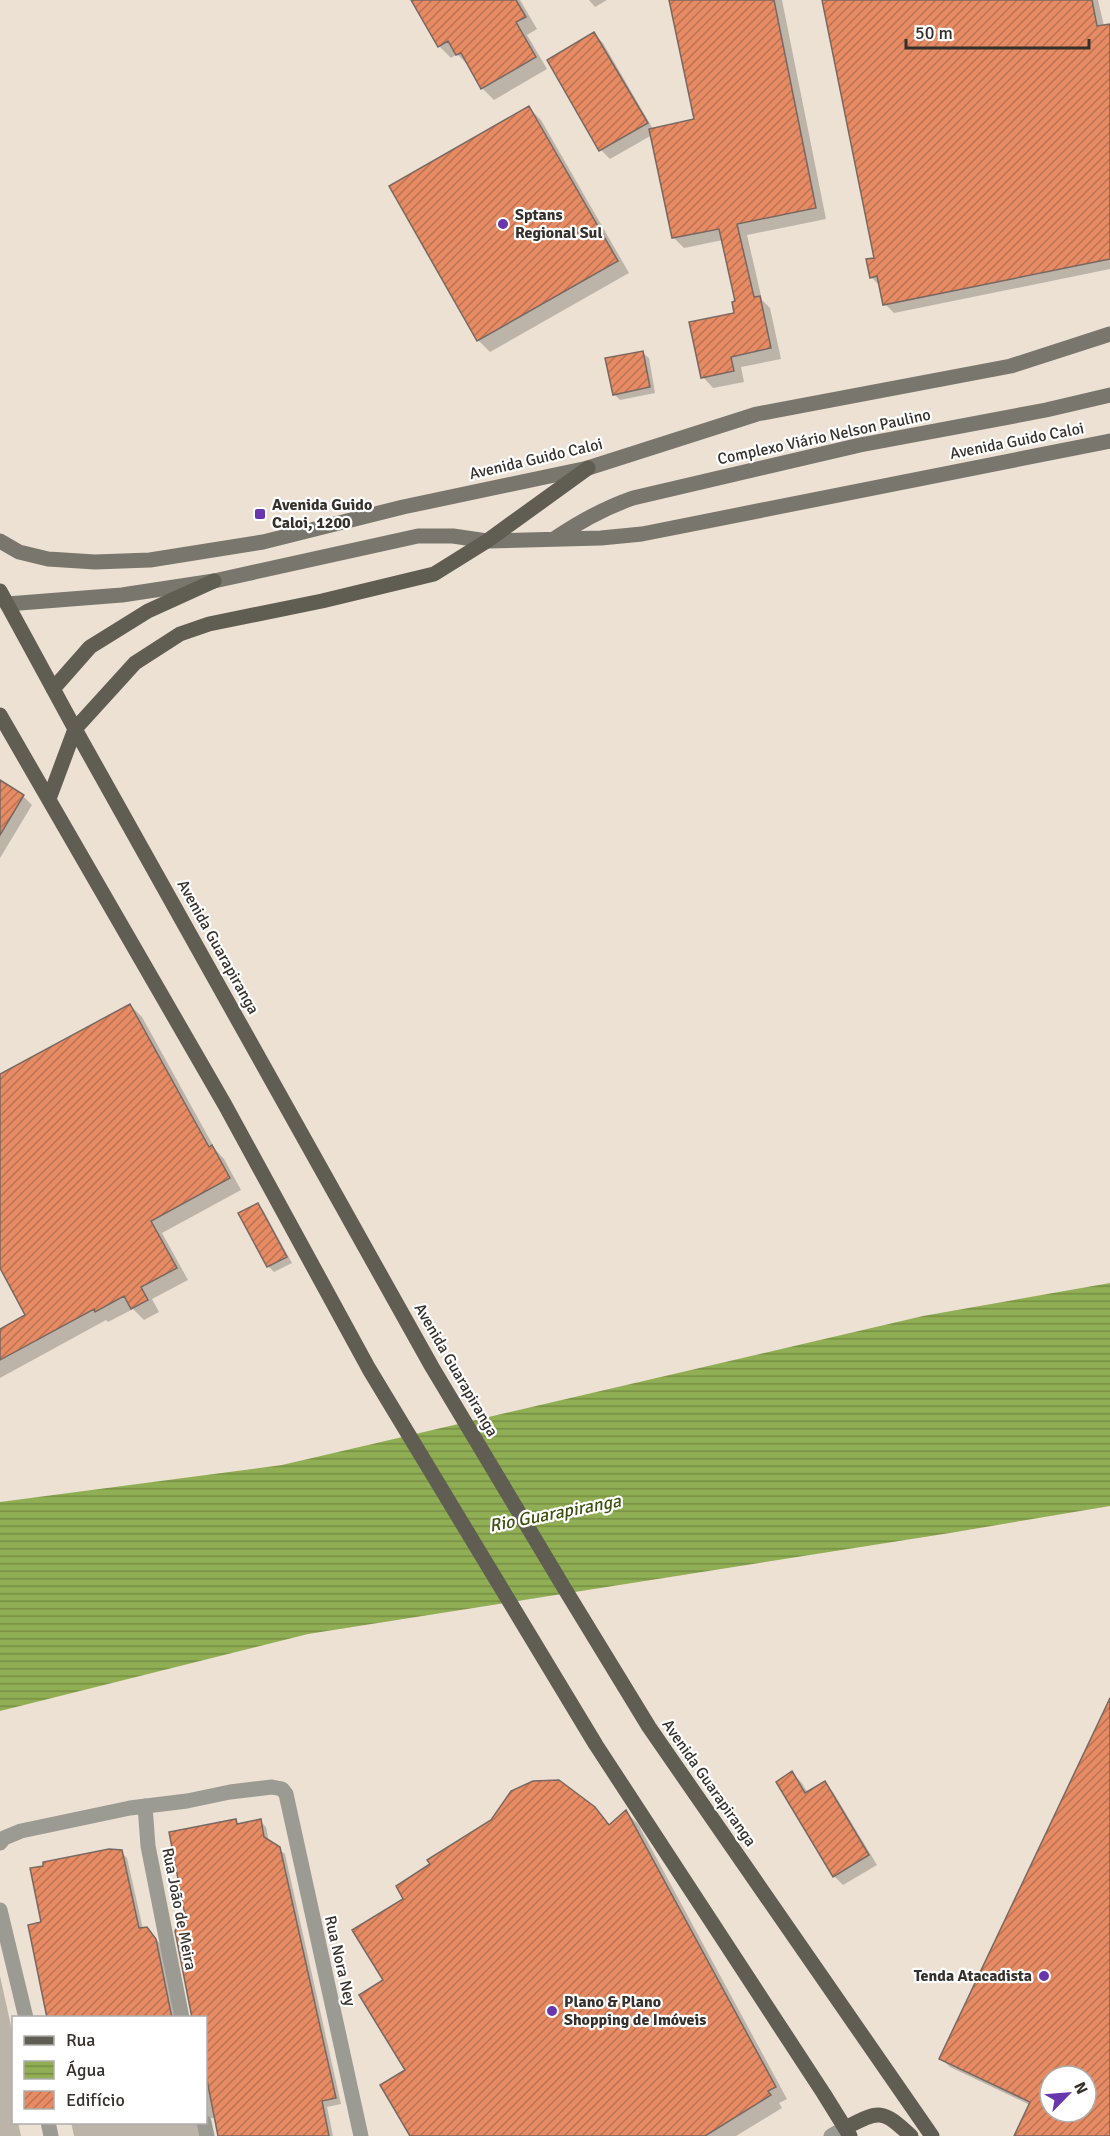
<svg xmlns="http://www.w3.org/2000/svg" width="1110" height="2136" font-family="Signika,sans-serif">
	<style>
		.water { fill: url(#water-rules) }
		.shadow { fill: #0003; fill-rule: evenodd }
		.building { fill: url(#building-hatch); stroke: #786862; stroke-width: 1.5; fill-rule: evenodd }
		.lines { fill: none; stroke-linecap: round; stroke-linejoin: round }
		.street { stroke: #9b9a93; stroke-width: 15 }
		.secondary { stroke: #79776d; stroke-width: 15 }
		.primary { stroke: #605e52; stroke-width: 15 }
		.poi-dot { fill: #6837ae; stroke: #fff; stroke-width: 2 }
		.labels { text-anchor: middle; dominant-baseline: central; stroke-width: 4.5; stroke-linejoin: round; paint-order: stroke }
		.poi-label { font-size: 16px; font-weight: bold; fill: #35302b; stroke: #fff; text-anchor: start }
		.street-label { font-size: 16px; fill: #35302b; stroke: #fff }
		.water-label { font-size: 18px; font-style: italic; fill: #3e510e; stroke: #fff }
	</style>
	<defs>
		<pattern id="water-rules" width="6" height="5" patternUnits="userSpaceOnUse" patternTransform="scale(1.5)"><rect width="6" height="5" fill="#90ae53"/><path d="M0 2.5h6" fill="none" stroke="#768e45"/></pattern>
		<pattern id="building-hatch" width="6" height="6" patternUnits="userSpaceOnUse" patternTransform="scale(1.5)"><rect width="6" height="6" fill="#e68b63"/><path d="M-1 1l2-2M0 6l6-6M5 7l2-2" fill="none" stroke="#bb7252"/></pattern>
	</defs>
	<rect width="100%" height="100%" fill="#ede1d4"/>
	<path class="water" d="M1110 1283V1506L950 1533 308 1634 0 1711V1502L282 1465 923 1316Z"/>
	<path class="shadow" d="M413 0H520L537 29 527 35 547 69 494 100 482 88 470 67 457 54 451 58 439 46Z
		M589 0H607L595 7Z
		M671 0H782L826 219 747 235 762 300 770 308 781 359 741 367 744 382 713 388 703 377 736 314 737 302 723 240 684 248 673 237 652 135 610 159 601 150 549 61 594 34 603 43 653 129 695 121Z
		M823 0H1098L1104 26 1110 27V269L894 313 885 304 881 287 871 277 876 259Z
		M529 108 541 120 629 273 490 352 478 340 391 187Z
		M643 353 649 358 655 393 620 400 614 394Z
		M0 782 23 796 32 805 0 858Z
		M130 1005 142 1017 215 1149 224 1159 241 1190 162 1233 188 1280 152 1299 159 1312 144 1320 133 1309 108 1322 106 1320 0 1378V1330L27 1315 0 1265V1076Z
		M258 1205 263 1210 292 1263 274 1272 268 1266 240 1214Z
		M1110 1702V2136H1015L1030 2105 950 2067 941 2058ZM1050 2076H1086V2112H1050Z
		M792 1773 801 1782 808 1793 824 1783 833 1792 877 1865 843 1885 834 1876 778 1782Z
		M594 1808 611 1826 626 1812 638 1824 787 2099 779 2103 782 2108 736 2136H412L407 2070 385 1980Z
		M236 1821 240 1825 260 1821 266 1827 269 1842 285 1854 341 2104 327 2107 333 2136H218L214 2118 206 2119V2018Z
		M121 1852 127 1858 143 1929 152 1934 162 1946 176 2018H49L42 1923Z
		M0 1976 14 2039V2122H18L21 2136H0Z
		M71 2122H202L201 2136H74Z"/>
	<path class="building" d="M411 0H516L526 17 516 22 536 57 481 89 461 53 456 55 448 41 438 47Z
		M669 0H774L816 208 737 224 754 297 760 296 771 348 731 357 734 371 701 378 689 322 734 313 732 302 735 301 719 229 672 238 649 129 694 119Z
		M822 0H1092L1097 26 1110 24V259L883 305 877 276 870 278 866 259 874 258Z
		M594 32 648 123 599 151 547 60Z
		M529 106 618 261 477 341 389 186Z
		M643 351 650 387 613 395 605 358Z
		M0 780 24 795 0 835Z
		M130 1004 209 1147 212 1145 230 1178 151 1221 177 1268 141 1287 148 1300 131 1309 124 1296 95 1312 94 1309 0 1360V1329L25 1315 0 1268V1074Z
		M258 1203 287 1257 267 1267 238 1213Z
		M1110 1698V2136H1014L1030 2102 939 2059ZM1050 2076H1086V2112H1050Z
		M792 1771 805 1793 825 1781 869 1855 833 1877 776 1782Z
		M559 1780 595 1807 609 1825 626 1810 776 2087 768 2091 771 2095 705 2136H410L380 2085 405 2070 359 1995 383 1980 352 1930 403 1899 396 1886 430 1864 427 1860 491 1820 511 1791 533 1781Z
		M236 1819 237 1824 261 1819 264 1837 280 1847 336 2098 322 2101 329 2136H218L206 2075V2018H192L175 1931 185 1915 169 1832Z
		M109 1849 122 1850 139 1928 147 1927 156 1939 172 2018H47L28 1925 41 1922 30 1868 43 1866V1862Z"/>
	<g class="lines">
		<path class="street" d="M145 1806 148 1846 182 2018
			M0 1843 4 1838 21 1831 130 1808 187 1801 230 1792 272 1787 282 1789 286 1794 361 2136
			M0 1910 26 2018
			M48 2122 51 2136
			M204 2122 207 2136
			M831 2136 845 2128"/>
		<path class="secondary" d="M554 539C579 522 604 508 633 498L860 445 1046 410 1110 395
			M0 541 19 552 48 559 95 562 150 560 263 542 403 507 588 468 757 414 1011 366 1110 334
			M7 604 122 595 214 581 418 536H453L487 541 601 538 642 534 1110 441"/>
		<path class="primary" d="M0 591 75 729 432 1367 566 1591 649 1727 932 2136
			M53 689 90 647 148 611 214 581
			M0 715 225 1105 369 1369 596 1745 824 2094 850 2136
			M49 799 75 729 135 663 180 634 209 624 322 601 434 574 487 541 588 468
			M845 2128C880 2110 882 2109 911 2136"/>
	</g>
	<g class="poi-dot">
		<circle cx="503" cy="224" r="6"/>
		<rect x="254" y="508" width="12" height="12" rx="3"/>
		<circle cx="1044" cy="1976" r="6"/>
		<circle cx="552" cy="2011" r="6"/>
	</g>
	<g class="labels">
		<g class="poi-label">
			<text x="515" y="215">Sptans<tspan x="515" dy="18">Regional Sul</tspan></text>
			<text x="272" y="505">Avenida Guido<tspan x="272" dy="18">Caloi, 1200</tspan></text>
			<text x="1032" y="1976" text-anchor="end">Tenda Atacadista</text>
			<text x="564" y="2002">Plano &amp; Plano<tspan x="564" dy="18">Shopping de Imóveis</tspan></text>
		</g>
		<g class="street-label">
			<text transform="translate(824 437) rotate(-12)">Complexo Viário Nelson Paulino</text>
			<text transform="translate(1017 441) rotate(-11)">Avenida Guido Caloi</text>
			<text transform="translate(536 459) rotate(-13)">Avenida Guido Caloi</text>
			<text transform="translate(218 947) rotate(61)">Avenida Guarapiranga</text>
			<text transform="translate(456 1370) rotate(60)">Avenida Guarapiranga</text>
			<text transform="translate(709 1783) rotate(55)">Avenida Guarapiranga</text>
			<text transform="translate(179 1909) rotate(79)">Rua João de Meira</text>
			<text transform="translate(340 1961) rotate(77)">Rua Nora Ney</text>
		</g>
		<g class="water-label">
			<text transform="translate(555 1513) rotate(-11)">Rio Guarapiranga</text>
		</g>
	</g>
	<rect x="12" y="2016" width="195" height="108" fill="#ffffff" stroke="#aeacaa" stroke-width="1.5"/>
	<rect x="24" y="2036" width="30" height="9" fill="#605e52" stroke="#aeacaa" stroke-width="1.5"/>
	<text x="66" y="2046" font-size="18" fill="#35302b">Rua</text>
	<rect x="24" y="2061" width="30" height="18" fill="url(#water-rules)" stroke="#aeacaa" stroke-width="1.5"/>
	<text x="66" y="2076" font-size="18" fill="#35302b">Água</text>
	<rect x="24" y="2091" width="30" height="18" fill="url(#building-hatch)" stroke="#aeacaa" stroke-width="1.5"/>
	<text x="66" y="2106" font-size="18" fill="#35302b">Edifício</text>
	<g transform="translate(1068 2094) rotate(65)"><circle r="28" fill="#ffffff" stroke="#aeacaa" stroke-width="1.5"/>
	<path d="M0-4.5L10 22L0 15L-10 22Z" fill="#6837ae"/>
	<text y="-9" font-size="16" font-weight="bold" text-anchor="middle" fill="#35302b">N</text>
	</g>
	<path d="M906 39v9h183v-9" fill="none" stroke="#35302b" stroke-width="3"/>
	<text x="915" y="39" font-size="18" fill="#35302b" stroke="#ffffff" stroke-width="4.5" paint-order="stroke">50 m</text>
</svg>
